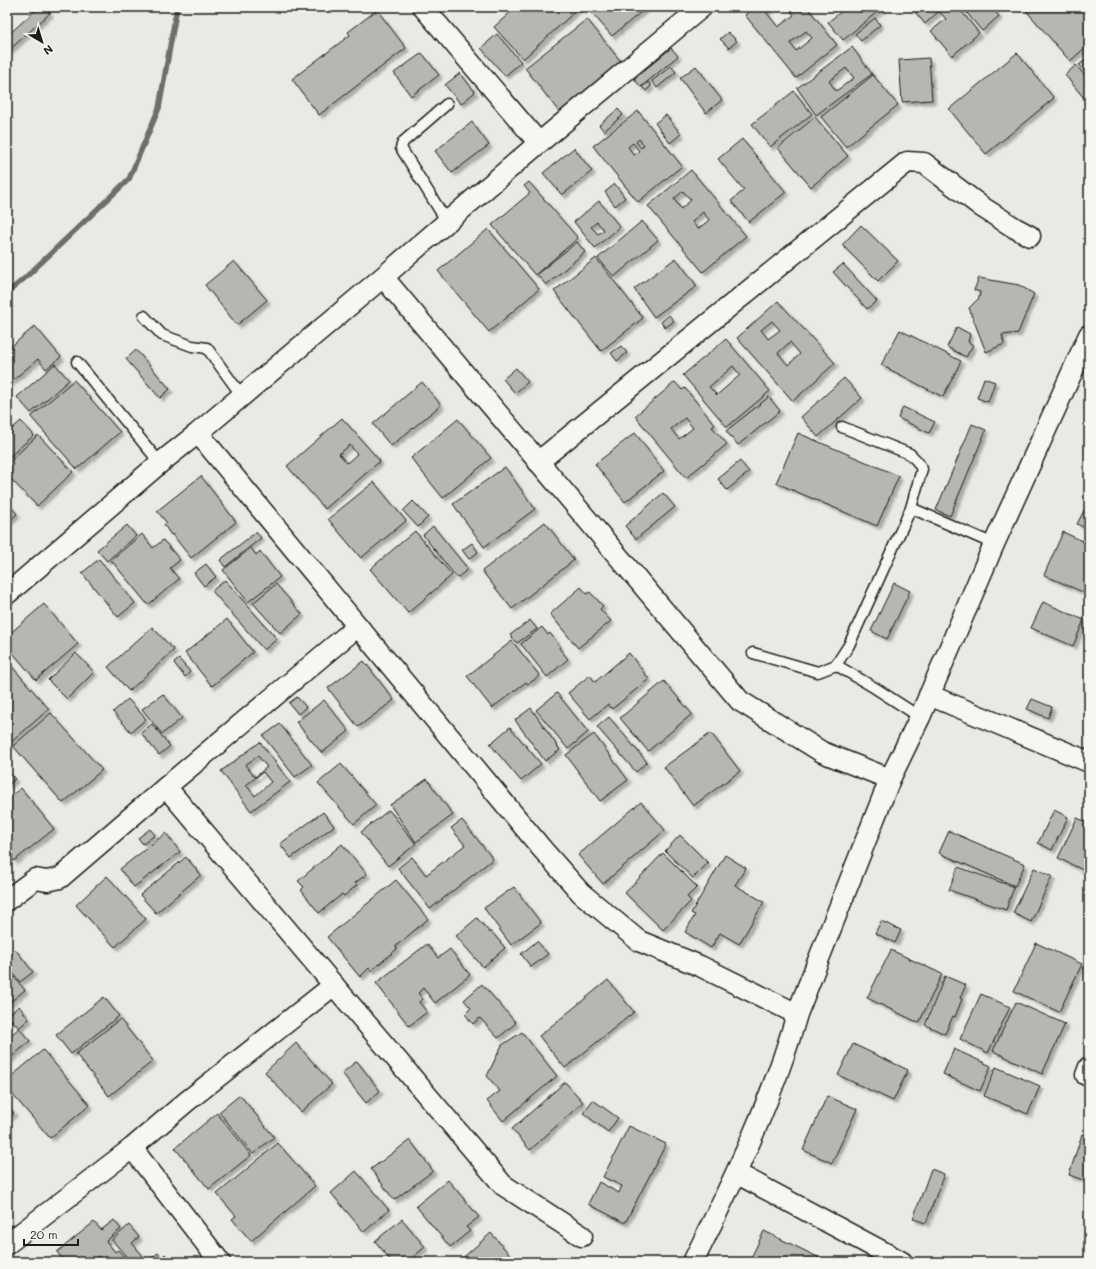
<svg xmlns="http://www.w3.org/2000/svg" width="1096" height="1269" font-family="Mali,sans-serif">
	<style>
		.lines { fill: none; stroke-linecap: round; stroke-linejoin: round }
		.stream { stroke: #6d6d6c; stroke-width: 5.5 }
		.building { fill: #b6b6b3; stroke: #1c1c1c; fill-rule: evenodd; filter: url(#shadow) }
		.lane-casing { stroke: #1c1c1c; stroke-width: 13 }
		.street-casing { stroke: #1c1c1c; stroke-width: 23 }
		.lane { stroke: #f6f6f2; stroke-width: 10 }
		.street { stroke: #f6f6f2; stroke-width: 20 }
	</style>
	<defs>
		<filter id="shadow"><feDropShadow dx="3.5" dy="3.5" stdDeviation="1" flood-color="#0004"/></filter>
	</defs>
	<rect width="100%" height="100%" fill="#e9e9e5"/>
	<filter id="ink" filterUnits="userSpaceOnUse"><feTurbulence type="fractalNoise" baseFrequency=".025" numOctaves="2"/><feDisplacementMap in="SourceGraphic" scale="8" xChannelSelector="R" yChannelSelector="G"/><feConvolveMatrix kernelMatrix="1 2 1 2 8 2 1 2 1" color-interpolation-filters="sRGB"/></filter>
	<g filter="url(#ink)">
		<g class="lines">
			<path class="stream" d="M7 293 26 277 129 179 159 108 177 7"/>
		</g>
		<path class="building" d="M39 7H44L50 13 7 52V36Z
			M516 7H580L523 59 494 27Z
			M587 7H647L612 36Z
			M754 7H772L766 12 778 27 794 15 788 7H807L837 45 796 78 745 15ZM806 31 812 38 796 51 790 43Z
			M847 7H883L843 40 828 22Z
			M911 7H958L979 33 952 56 931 31 946 19 939 11 925 24Z
			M962 7H991L999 16 982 31Z
			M1023 7H1087L1089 9V44L1070 61Z
			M377 10 406 48 319 115 292 79 350 35 348 32Z
			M875 18 880 25 861 41 855 34Z
			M587 19 622 63 560 113 525 68Z
			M728 32 737 41 729 48 720 39Z
			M497 34 521 62 505 76 481 48Z
			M852 47 872 74 816 115 797 88ZM846 68 854 78 836 91 829 81Z
			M671 48 678 56 641 87 634 79Z
			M422 53 439 75 411 96 394 73Z
			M1017 53 1054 98 986 154 949 109Z
			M1089 57V76L1079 65Z
			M929 58 932 100 902 102 899 60Z
			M1076 65 1089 81V104L1065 75Z
			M671 66 676 72 657 88 652 81Z
			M696 66 722 100 706 113 680 78Z
			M460 73 475 92 461 104 445 85Z
			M873 75 898 105 846 147 821 117Z
			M648 82 651 86 646 91 642 87Z
			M794 91 812 114 770 147 752 124Z
			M618 109 623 115 604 131 599 125Z
			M638 111 682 166 638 202 593 146ZM639 139 644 145 641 148 636 142ZM633 143 639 151 634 155 628 147Z
			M666 115 681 134 670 143 655 123Z
			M815 117 848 156 811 187 778 148Z
			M472 122 489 145 452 173 435 151Z
			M742 139 786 192 749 222 731 201 744 190 718 159Z
			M574 148 592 171 562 195 543 173Z
			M691 170 746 236 703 272 648 206ZM683 191 691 200 681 209 674 199ZM703 212 709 220 698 229 692 222Z
			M529 182 578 238 535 275 492 225 530 193 524 186Z
			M615 184 625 198 615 206 605 192Z
			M599 201 620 227 595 248 574 222ZM597 222 604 230 598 234 591 227Z
			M642 221 658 240 614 277 598 258Z
			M861 225 898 261 878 281 842 245Z
			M488 229 539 289 489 332 438 271Z
			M577 242 585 252 546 285 537 274Z
			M596 258 643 318 601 351 554 291Z
			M676 258 697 286 654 317 634 289Z
			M234 261 267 300 237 325 205 285Z
			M843 264 877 301 867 309 833 272Z
			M979 278 1019 285 1034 294 1018 333 1002 335 1004 344 986 352 969 308 979 298 980 292 974 290Z
			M778 301 835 363 793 401 737 338ZM772 321 780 330 768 339 761 330ZM790 342 800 354 788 365 778 353Z
			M669 315 674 321 665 328 661 322Z
			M35 326 61 357 46 369 38 359 7 385V350Z
			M957 327 970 334 968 342 973 345 966 357 947 347Z
			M900 330 961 361 943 397 881 365Z
			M726 339 770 391 727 427 683 375ZM733 366 740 375 717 395 709 387Z
			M621 346 627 353 617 361 611 353Z
			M136 350 170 389 160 398 126 359Z
			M55 364 69 380 31 413 17 397Z
			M516 368 528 382 515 393 503 379Z
			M844 378 862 398 818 437 801 417Z
			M984 378 995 382 988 402 977 398Z
			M74 380 120 432 77 469 31 417Z
			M422 382 441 405 391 446 373 424Z
			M675 382 682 390 685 388 715 425 712 427 727 444 686 478 635 416ZM685 418 693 428 679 439 671 429Z
			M769 397 780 411 738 445 726 431Z
			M903 407 935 422 929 433 898 418Z
			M342 418 380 461 325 509 287 466ZM350 445 357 454 347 463 339 454Z
			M458 419 491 458 443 498 411 458Z
			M21 421 34 435 7 459V433Z
			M972 424 986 430 950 516 936 510Z
			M635 433 664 471 625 502 595 464Z
			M798 433 899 476 877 526 776 483Z
			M38 435 73 472 37 506 7 475V464Z
			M740 461 749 472 727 490 718 479Z
			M505 467 535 509 484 547 453 504Z
			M201 476 236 522 191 558 172 534 171 535 164 525 167 523 157 511Z
			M374 482 406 521 361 558 328 519Z
			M663 493 675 507 636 539 625 526Z
			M413 501 428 517 418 527 403 511Z
			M1089 501V530L1077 524Z
			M7 502 17 514 7 523Z
			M545 522 574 560 512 609 482 571Z
			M127 525 136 536 107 561 97 550Z
			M433 526 468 569 457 578 423 535Z
			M415 531 452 575 408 613 370 569Z
			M256 532 261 538 225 567 220 560Z
			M1063 532 1089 544V590L1087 594 1044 575Z
			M142 534 153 548 163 540 180 560 170 568 179 579 148 605 111 560Z
			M472 543 478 552 469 559 462 550Z
			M251 548 256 555 260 551 280 577 248 602 223 570Z
			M99 559 135 603 118 617 82 573Z
			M206 564 216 577 204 586 194 573Z
			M225 580 277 639 264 650 212 591Z
			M894 583 910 591 887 639 871 631Z
			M276 584 302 614 280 633 253 603Z
			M581 587 587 594 590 592 603 606 600 609 611 621 578 648 550 614Z
			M1043 602 1084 620 1073 646 1031 628Z
			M44 604 78 644 36 680 7 646V636Z
			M227 619 253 652 212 686 185 653Z
			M530 620 537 629 517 643 510 635Z
			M152 627 174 650 129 691 108 667Z
			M542 627 548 635 550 633 560 646 559 648 568 659 547 677 521 644Z
			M512 641 540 676 528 684 526 682 492 708 467 676Z
			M76 653 94 672 67 699 48 680Z
			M629 653 649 679 612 709 608 704 590 719 568 693 590 675 595 682Z
			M179 659 190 672 185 677 174 663Z
			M7 661 49 709 8 745 7 744Z
			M364 661 394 700 358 727 328 688Z
			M664 681 692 714 648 751 620 718Z
			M557 693 588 732 568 749 536 710Z
			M163 694 182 718 162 734 142 709Z
			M297 697 306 707 298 714 289 703Z
			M128 699 146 719 131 732 113 712Z
			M1032 699 1052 707 1048 718 1027 709Z
			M324 700 349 731 322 753 296 722Z
			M531 708 560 750 545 761 515 720Z
			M51 713 102 770 63 803 13 746Z
			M609 717 647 762 636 772 597 727Z
			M152 724 170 746 159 755 141 733Z
			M280 724 312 765 295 777 263 736Z
			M510 727 541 764 521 781 490 744Z
			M711 733 740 771 693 806 664 767Z
			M594 734 628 780 600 801 566 755Z
			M260 742 290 782 251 811 221 771ZM258 756 267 767 255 777 245 765ZM263 772 271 782 255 796 246 785Z
			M341 764 376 805 354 824 318 783Z
			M7 771 15 779 7 786Z
			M427 779 453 815 416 842 390 805Z
			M21 788 54 829 14 861 7 852V799Z
			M641 802 665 830 603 884 578 855Z
			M389 810 416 844 388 866 361 832Z
			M1054 810 1068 817 1052 850 1038 843Z
			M323 812 334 826 291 858 280 844Z
			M1077 818 1089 823V873L1058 858Z
			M462 820 493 859 430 909 398 868 412 857 426 875 465 845 451 828Z
			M150 829 155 835 143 844 138 838Z
			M949 831 1025 864 1015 886 939 853Z
			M166 833 180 852 134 887 120 869Z
			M680 835 708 863 693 878 665 851Z
			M342 844 367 874 355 883 357 885 344 896 342 894 319 913 301 890 304 887 298 881Z
			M663 853 697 887 687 897 691 901 663 930 625 893Z
			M725 855 746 868 735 885 764 902 739 944 720 933 711 948 685 932 695 915 691 913Z
			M186 857 201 875 156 913 140 895Z
			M958 867 1014 887 1006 910 949 890Z
			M1034 868 1052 876 1031 922 1013 913Z
			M107 876 146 919 115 947 76 905Z
			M396 880 428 919 396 946 397 949 371 971 369 968 360 977 327 937Z
			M514 887 541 923 511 945 484 908Z
			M477 918 490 933 491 931 505 948 483 967 456 936Z
			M881 921 901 930 895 943 875 933Z
			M537 941 548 954 531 967 521 954Z
			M1036 943 1082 964 1059 1012 1014 991Z
			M427 944 438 958 450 949 470 975 435 1003 423 988 418 993 423 999 419 1002 427 1012 409 1026 376 983Z
			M16 950 33 972 20 982 7 965V957Z
			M891 950 942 974 919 1023 867 998Z
			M7 969 25 990 9 1003 7 1001Z
			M945 976 966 985 960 998 962 999 955 1017 953 1016 945 1034 925 1025Z
			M608 980 634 1012 565 1068 539 1036Z
			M482 984 516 1023 498 1038 480 1018 473 1024 465 1014 471 1008 464 1000Z
			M981 994 1010 1007 988 1053 960 1039Z
			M104 997 119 1016 71 1054 56 1035Z
			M1016 1002 1065 1024 1042 1074 993 1051Z
			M19 1006 29 1019 10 1036 7 1033V1016Z
			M120 1019 153 1061 109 1096 76 1054Z
			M12 1020 30 1041 7 1061V1025Z
			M522 1032 557 1076 503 1121 487 1101 500 1091 487 1076 502 1045Z
			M296 1043 332 1084 301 1112 265 1072Z
			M853 1044 908 1070 893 1101 838 1075Z
			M954 1049 991 1066 980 1091 943 1074Z
			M43 1050 90 1105 50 1138 7 1088V1080Z
			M357 1061 380 1091 366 1103 342 1073Z
			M996 1067 1040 1086 1028 1114 984 1096Z
			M565 1082 583 1102 530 1150 512 1129Z
			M240 1095 274 1137 253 1154 219 1112Z
			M827 1096 857 1109 832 1163 803 1150Z
			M593 1100 618 1118 608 1132 583 1113Z
			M7 1105 14 1113 7 1118Z
			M217 1113 251 1155 209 1189 175 1148Z
			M629 1126 666 1144 625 1223 588 1204 599 1182 619 1193 622 1186 603 1177Z
			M1082 1134 1089 1136V1182L1069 1175Z
			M410 1140 433 1171 394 1200 371 1169Z
			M278 1143 315 1186 251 1241 232 1219 236 1216 217 1194Z
			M931 1169 944 1174 926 1223 913 1219Z
			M356 1171 389 1210 364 1232 331 1193Z
			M448 1180 479 1217 466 1227 470 1231 450 1247 416 1206Z
			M402 1219 425 1247 407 1262H392L375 1241Z
			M114 1220 121 1229 106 1241 115 1252 118 1250 128 1262H103L98 1256 91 1261 92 1262H65L57 1252 94 1222 101 1230Z
			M129 1225 139 1237 132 1243 143 1256 136 1262H131L112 1240Z
			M764 1231 828 1262H749Z
			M491 1233 516 1262H458Z
			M158 1253 162 1257 165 1254 171 1262H146Z"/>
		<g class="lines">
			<defs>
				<path id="lane" d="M447 222 401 148 403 142 447 104
					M144 316 162 335 192 346 207 348 242 396
					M77 362 160 463
					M911 508 994 544
					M753 653 818 672 836 665 849 645 911 508 922 469 917 461 910 454 842 427
					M836 665 875 688 920 717"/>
				<path id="street" d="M423 7 539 143
					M383 277 740 701 822 752 890 779
					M198 433 543 850 581 893 639 941 700 966 797 1014
					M538 462 907 162 924 163 982 207 1015 228 1030 236
					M7 594 160 463 198 433 383 277 539 143 702 7
					M929 695 1089 762
					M166 787 503 1185 582 1236
					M7 900 35 879 47 881 60 878 166 787 358 626
					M1086 1075 1089 1067
					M132 1148 220 1262
					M736 1173 902 1262
					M7 1244 132 1148 186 1102 334 985
					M693 1262C732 1183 773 1099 797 1014L890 779 920 717 994 544 1089 335"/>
			</defs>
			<use href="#lane" class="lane-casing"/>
			<use href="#street" class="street-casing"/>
			<use href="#lane" class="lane"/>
			<use href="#street" class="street"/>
		</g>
	</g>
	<rect width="1096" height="1269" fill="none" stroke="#f6f6f2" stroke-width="24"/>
	<rect x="12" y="12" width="1072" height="1245" fill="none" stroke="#1c1c1c" stroke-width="1.5" filter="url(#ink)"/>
	<g transform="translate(42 42) rotate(142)" stroke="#f6f6f2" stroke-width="3" paint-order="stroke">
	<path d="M0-3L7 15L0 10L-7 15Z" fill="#1c1c1c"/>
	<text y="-6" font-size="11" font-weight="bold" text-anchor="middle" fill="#1c1c1c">N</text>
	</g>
	<path d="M24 1239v6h54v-6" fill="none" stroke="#1c1c1c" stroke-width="2"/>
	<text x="30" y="1239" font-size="12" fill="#1c1c1c" stroke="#f6f6f2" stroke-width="3" paint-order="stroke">20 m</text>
</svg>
